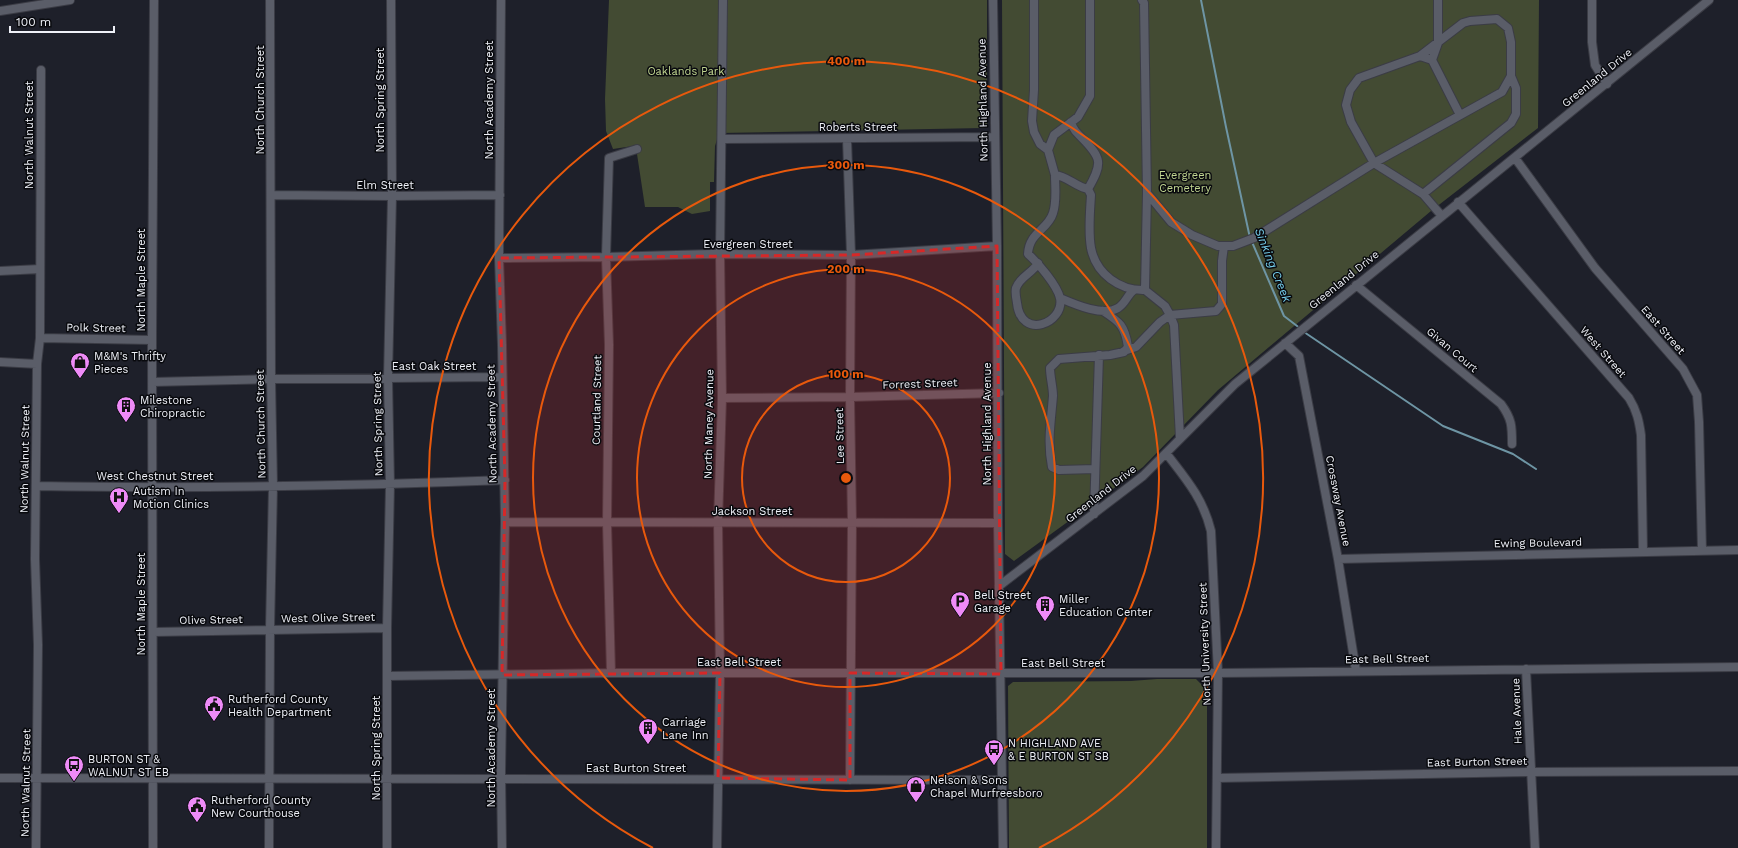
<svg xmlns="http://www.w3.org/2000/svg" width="1738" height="848" font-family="'Work Sans',sans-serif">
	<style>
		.green { fill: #434b33 }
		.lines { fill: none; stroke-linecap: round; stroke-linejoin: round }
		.stream { stroke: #6e95a4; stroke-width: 2 }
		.minor-casing { stroke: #3b3c45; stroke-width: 10 }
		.minor { stroke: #5a5d68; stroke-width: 8 }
		.marked { fill: #d62828; fill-opacity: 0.2; stroke: #d62828; stroke-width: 3; stroke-dasharray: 8 5; stroke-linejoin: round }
		.ring { fill: none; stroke: #e8590c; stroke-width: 2 }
		.labels { text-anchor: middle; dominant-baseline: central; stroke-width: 3; stroke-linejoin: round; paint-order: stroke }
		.park-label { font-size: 11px; fill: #c1d691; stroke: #090a0e }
		.street-label { font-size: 11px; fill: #eff1f8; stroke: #090a0e }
		.poi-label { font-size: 11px; fill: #eff1f8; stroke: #090a0e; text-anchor: start }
		.water-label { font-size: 12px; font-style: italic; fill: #75cdea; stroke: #090a0e }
		.centre { fill: #e8590c; stroke: #090a0e; stroke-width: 2 }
		.ring-label { font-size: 12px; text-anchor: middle; font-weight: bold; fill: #e8590c; stroke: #090a0e; stroke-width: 3; stroke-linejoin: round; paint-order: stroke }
	</style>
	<rect width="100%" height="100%" fill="#1e202a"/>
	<path class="green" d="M609 0H987V124L983 128 719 133 715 146 714 182H710V211L692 214 678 207H645L637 154 633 146 613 149 606 131 605 99Z
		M1002 0H1539L1538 128 1431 211 1218 390 1143 467 1014 561 1005 554Z
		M1157 679H1196L1207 690V848H1009L1008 686 1013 682 1131 681Z"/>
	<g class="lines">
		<path class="stream" d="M1201 0 1226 127 1250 238
			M1252 242 1284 316 1301 329
			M1304 332 1443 426 1513 454 1536 469"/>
		<defs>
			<path id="minor" d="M501 0 499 258 502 345 505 522 501 773 502 848
				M993 0 997 246 998 523 1003 848
				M1034 0V90L1032 121 1034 132 1040 144 1048 150
				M1142 0 1144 3 1147 193 1171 222 1192 235 1218 246H1233L1254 238 1374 163 1502 92 1511 76
				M1592 0V42L1595 65 1607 84
				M0 11 70 0
				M1420 56 1432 60 1460 115
				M1432 60 1438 43V0
				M1071 122C1073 129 1076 132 1081 137 1102 158 1103 163 1088 189 1076 187 1067 176 1055 175L1048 150 1054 135 1078 117 1090 96V0
				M722 139 994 137
				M847 139 851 255 850 397 852 523 850 780
				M1515 158 1595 268 1683 369 1697 395 1699 422 1702 551
				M1088 189 1091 195C1090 212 1088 232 1091 248 1096 274 1120 291 1145 290L1147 193
				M1423 194 1511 123 1516 114V88L1511 76V42L1508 28 1497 19 1470 21 1463 23 1420 56 1359 78 1350 90 1346 105 1351 122 1374 163 1423 194 1441 215
				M271 195 392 196 500 195
				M1458 202 1629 398C1637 411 1639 421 1641 435L1643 551
				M499 258 606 257 712 254 851 255 997 246
				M1038 263C1033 273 1020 276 1016 288 1015 292 1016 298 1017 303 1021 341 1065 323 1060 298 1057 285 1038 263 1028 254 1029 232 1048 230 1053 213 1057 201 1055 187 1055 175
				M0 271 40 269
				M1356 285 1501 404C1512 419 1512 426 1512 444
				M1145 290 1165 306 1170 315 1216 311 1222 304V261L1224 246
				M1060 298C1074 304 1103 317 1118 308 1126 303 1127 295 1134 290
				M40 338 152 340
				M1285 343 1299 356 1338 559 1356 671
				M1124 351 1136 347 1160 322 1170 315 1174 325 1180 438
				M0 362 37 364
				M152 382 271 379 502 377
				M722 398 850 397 999 393
				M1166 453C1186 479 1203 498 1211 531L1218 673 1216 848
				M1095 469 1059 470 1052 467C1047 442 1051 421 1053 396 1053 387 1050 377 1050 368L1059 359 1110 355 1124 352 1128 347C1125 326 1120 322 1103 311
				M36 486C192 489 349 486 505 480
				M1094 514 1099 355
				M505 522 998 523
				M1338 559 1738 550
				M999 586 1143 476 1235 384 1709 0
				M153 632 387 628
				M1526 669 1535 848
				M611 673 607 523 609 345 606 257 609 158 637 149
				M387 676 611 673H1218L1738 667
				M0 778 1002 780
				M1217 778 1530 772 1738 771
				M36 848 38 645 35 559 37 364 40 338 41 70
				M153 848 152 340 154 0
				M269 848 270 629 273 486 271 379 270 0
				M387 848V628L390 485 388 378 392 196 391 0
				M717 848 720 673 718 522 722 398 720 254 723 0"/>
		</defs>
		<use href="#minor" class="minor-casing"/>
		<use href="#minor" class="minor"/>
	</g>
	<path class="marked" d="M997 246 1001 674 850 673V780L718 778 720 673 502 675 505 480 499 258 851 255Z"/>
	<g class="ring">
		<circle cx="846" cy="478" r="104"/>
		<circle cx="846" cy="478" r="209"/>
		<circle cx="846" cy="478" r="313"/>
		<path d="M653 848A417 417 0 1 1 1039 848"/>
	</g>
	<defs>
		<symbol id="shop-pin" viewBox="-11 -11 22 30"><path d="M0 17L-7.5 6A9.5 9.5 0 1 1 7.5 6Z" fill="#ee8bf7" stroke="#090a0e"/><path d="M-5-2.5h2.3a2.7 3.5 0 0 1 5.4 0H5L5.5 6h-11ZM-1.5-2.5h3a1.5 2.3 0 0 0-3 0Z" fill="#111"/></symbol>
		<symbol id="building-pin" viewBox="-11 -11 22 30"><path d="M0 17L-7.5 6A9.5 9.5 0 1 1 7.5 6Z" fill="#ee8bf7" stroke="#090a0e"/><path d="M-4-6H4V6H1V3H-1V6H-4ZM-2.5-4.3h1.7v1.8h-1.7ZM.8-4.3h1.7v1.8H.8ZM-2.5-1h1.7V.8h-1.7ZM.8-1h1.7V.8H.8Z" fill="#111"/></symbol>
		<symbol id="hospital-pin" viewBox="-11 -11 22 30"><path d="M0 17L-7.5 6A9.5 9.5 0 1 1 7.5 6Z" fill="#ee8bf7" stroke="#090a0e"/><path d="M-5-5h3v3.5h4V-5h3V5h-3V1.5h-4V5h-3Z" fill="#111"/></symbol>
		<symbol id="parking-pin" viewBox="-11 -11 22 30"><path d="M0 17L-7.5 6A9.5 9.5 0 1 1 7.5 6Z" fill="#ee8bf7" stroke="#090a0e"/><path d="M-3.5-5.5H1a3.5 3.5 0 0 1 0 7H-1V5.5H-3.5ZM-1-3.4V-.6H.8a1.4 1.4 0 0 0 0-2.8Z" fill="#111"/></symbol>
		<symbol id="civic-pin" viewBox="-11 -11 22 30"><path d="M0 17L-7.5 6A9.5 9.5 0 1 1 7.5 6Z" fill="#ee8bf7" stroke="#090a0e"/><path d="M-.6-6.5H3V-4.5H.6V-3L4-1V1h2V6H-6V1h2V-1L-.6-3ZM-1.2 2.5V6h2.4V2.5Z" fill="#111"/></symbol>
		<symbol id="bus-pin" viewBox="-11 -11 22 30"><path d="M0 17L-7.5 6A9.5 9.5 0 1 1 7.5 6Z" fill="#ee8bf7" stroke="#090a0e"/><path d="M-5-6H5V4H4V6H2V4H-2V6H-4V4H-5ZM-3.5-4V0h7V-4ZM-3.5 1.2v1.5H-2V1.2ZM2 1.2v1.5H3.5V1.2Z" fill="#111"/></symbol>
	</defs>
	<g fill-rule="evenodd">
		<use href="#shop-pin" x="69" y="351" width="22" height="30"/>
		<use href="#building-pin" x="115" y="395" width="22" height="30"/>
		<use href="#hospital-pin" x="108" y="486" width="22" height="30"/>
		<use href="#parking-pin" x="949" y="590" width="22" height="30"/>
		<use href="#building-pin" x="1034" y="594" width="22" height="30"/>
		<use href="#civic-pin" x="203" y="694" width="22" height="30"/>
		<use href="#building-pin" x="637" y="717" width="22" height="30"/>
		<use href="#bus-pin" x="983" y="738" width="22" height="30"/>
		<use href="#bus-pin" x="63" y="754" width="22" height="30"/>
		<use href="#shop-pin" x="905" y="775" width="22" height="30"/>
		<use href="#civic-pin" x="186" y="795" width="22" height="30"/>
	</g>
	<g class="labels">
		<g class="park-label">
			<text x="686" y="71">Oaklands Park</text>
			<text x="1185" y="175">Evergreen<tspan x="1185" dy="13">Cemetery</tspan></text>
		</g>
		<g class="street-label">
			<text transform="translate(1597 78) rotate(-39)">Greenland Drive</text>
			<text transform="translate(260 100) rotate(-90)">North Church Street</text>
			<text transform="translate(380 100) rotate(-90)">North Spring Street</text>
			<text transform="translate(489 100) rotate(-90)">North Academy Street</text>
			<text transform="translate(983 100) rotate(-91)">North Highland Avenue</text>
			<text x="858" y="127">Roberts Street</text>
			<text transform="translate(29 135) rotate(-90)">North Walnut Street</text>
			<text x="385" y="185">Elm Street</text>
			<text x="748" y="244">Evergreen Street</text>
			<text transform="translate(141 280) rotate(-90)">North Maple Street</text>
			<text transform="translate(1344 280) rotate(-39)">Greenland Drive</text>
			<text transform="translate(96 328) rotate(1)">Polk Street</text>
			<text transform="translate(1663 330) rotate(49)">East Street</text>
			<text transform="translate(1452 350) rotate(40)">Givan Court</text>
			<text transform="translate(1603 352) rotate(49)">West Street</text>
			<text x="434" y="366">East Oak Street</text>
			<text transform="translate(920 384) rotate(-2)">Forrest Street</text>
			<text transform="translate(597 400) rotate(-89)">Courtland Street</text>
			<text transform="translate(261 424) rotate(-91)">North Church Street</text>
			<text transform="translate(378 424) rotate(-91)">North Spring Street</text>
			<text transform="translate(492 424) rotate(-91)">North Academy Street</text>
			<text transform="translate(709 424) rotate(-89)">North Maney Avenue</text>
			<text transform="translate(987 424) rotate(-90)">North Highland Avenue</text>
			<text transform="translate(840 436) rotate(-91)">Lee Street</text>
			<text transform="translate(25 459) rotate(-89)">North Walnut Street</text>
			<text x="155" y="476">West Chestnut Street</text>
			<text transform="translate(1101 494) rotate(-38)">Greenland Drive</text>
			<text transform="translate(1338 501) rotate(79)">Crossway Avenue</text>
			<text x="752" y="511">Jackson Street</text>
			<text transform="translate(1538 543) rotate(-1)">Ewing Boulevard</text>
			<text transform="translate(141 604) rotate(-90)">North Maple Street</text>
			<text transform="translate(328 618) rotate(-1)">West Olive Street</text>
			<text transform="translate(211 620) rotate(-1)">Olive Street</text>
			<text transform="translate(1205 644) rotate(-92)">North University Street</text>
			<text transform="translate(1387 659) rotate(-1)">East Bell Street</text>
			<text x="739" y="662">East Bell Street</text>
			<text x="1063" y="663">East Bell Street</text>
			<text transform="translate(1517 711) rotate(-92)">Hale Avenue</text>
			<text transform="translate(376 748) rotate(-90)">North Spring Street</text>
			<text transform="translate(491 748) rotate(-90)">North Academy Street</text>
			<text transform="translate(1477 762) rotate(-1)">East Burton Street</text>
			<text x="636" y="768">East Burton Street</text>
			<text transform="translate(26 783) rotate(-89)">North Walnut Street</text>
		</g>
		<g class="poi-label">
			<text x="94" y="356">M&amp;M's Thrifty<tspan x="94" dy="13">Pieces</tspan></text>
			<text x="140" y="400">Milestone<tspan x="140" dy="13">Chiropractic</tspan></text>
			<text x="133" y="491">Autism In<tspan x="133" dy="13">Motion Clinics</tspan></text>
			<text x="974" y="595">Bell Street<tspan x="974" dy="13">Garage</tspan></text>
			<text x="1059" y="599">Miller<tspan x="1059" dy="13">Education Center</tspan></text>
			<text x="228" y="699">Rutherford County<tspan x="228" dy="13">Health Department</tspan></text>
			<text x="662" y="722">Carriage<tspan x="662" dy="13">Lane Inn</tspan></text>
			<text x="1008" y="743">N HIGHLAND AVE<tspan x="1008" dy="13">&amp; E BURTON ST SB</tspan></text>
			<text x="88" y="759">BURTON ST &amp;<tspan x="88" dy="13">WALNUT ST EB</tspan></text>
			<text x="930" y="780">Nelson &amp; Sons<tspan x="930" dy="13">Chapel Murfreesboro</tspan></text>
			<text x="211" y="800">Rutherford County<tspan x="211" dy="13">New Courthouse</tspan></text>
		</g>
		<g class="water-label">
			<text transform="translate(1273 265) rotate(68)">Sinking Creek</text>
		</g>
	</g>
	<circle cx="846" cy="478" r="6" class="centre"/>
	<g class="ring-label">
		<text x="846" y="65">400 m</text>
		<text x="846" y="169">300 m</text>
		<text x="846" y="273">200 m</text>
		<text x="846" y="378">100 m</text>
	</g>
	<path d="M10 26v6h104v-6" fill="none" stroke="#eff1f8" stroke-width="2"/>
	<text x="16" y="26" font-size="12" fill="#eff1f8" stroke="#090a0e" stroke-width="3" paint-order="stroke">100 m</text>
</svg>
